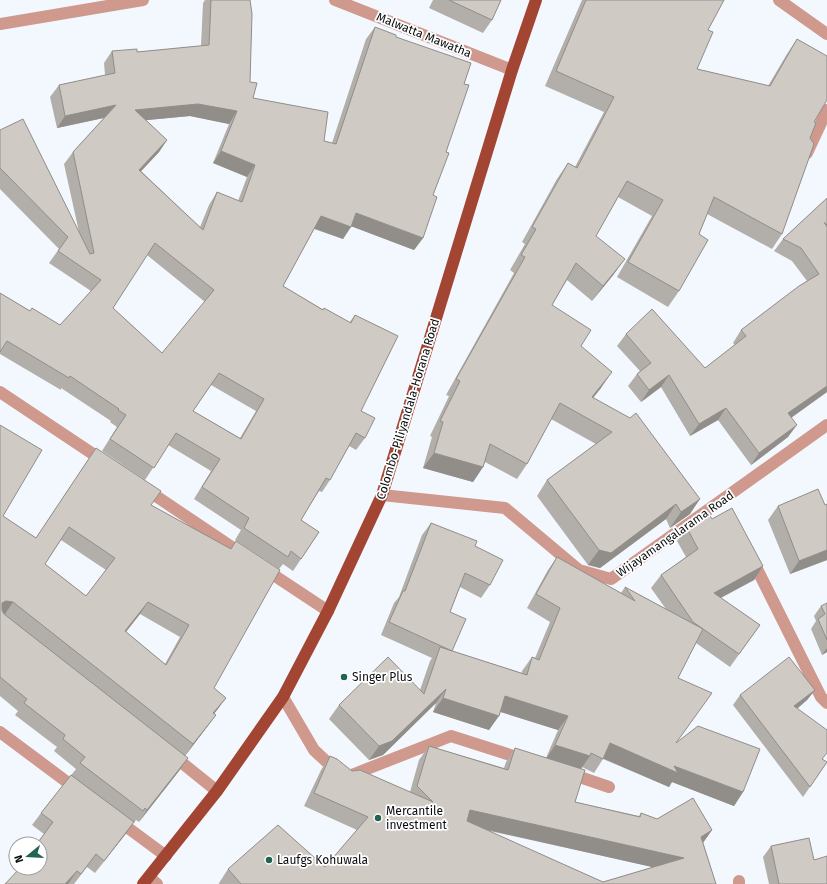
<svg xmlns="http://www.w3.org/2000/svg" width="827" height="884" font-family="'Fira Sans',sans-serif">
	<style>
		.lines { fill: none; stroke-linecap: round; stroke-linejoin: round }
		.minor { stroke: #cf998d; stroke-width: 12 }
		.major { stroke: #a34533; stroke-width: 12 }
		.wall { fill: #b2aea9; fill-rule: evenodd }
		.shaded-wall { fill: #918d89 }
		.building { fill: #cfcac4; stroke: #918d89; fill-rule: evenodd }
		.poi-dot { fill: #226454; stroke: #fff; stroke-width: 1.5 }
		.labels { text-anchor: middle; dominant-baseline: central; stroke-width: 3.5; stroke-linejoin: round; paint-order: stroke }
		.street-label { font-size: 12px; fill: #0b0d0f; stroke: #fff }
		.poi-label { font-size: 12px; fill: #0b0d0f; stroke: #fff; text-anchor: start }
	</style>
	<rect width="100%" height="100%" fill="#f3f8fe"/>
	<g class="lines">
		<path class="minor" d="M335 0 512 70
			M779 0 827 34
			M0 24 143 0
			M807 153 827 110
			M0 392 105 462
			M144 488 245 556
			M382 495 505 508 579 570 611 579 827 425
			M752 559 821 697 827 703
			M263 568 328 611
			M283 697 314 750 344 778 451 736 526 760
			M0 732 79 791
			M171 754 217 791
			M568 773 609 787
			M116 819 166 856
			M149 877 157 884
			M739 884V881"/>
		<path class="major" d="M143 884 217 791 283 697 328 611 382 495 512 70 536 0"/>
	</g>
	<path class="wall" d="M205 0H250V82L253 98 324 141 332 143 366 39 375 27 396 37 464 84 446 152 433 195 423 238 414 250 351 226 343 239 314 229 283 286 322 309 349 323 355 315 361 411 365 438 356 450 349 446 330 480 322 492 319 491 301 520 319 532 293 571 283 564 279 569 235 540 241 530 194 499 211 471 168 445 145 480 102 451 117 427 110 422 111 421 61 388V390L0 354V293L30 311 60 325 91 291 49 263 59 249 0 189V130L79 232 64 164 73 152 104 118 57 128 50 97 59 85 105 75 104 63 112 51 137 52 201 46 203 3ZM190 116 229 124 213 163 247 177 238 201 217 192 209 205 200 227 141 171 159 152 167 140 146 120ZM147 255 205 302 162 353 113 308ZM211 385 256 411 240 438 193 411Z
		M433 0H501L492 20 483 33 429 8Z
		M582 0H724L708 30 697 69 768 86 787 54 797 39 814 122 782 234 772 249 707 214 699 234 679 291 668 307 617 277 652 216 618 197 596 236 614 274 592 301 567 280 552 305 581 346 601 388 593 397 690 514 670 528 666 519 600 568 588 565 537 496 547 480 596 444 551 419 527 464 517 479 485 462 483 467 473 482 423 468 432 437 430 436 449 396 446 395 514 273 510 270 525 244 522 242 557 179 568 163 575 167 604 112 545 86Z
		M827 198V392L791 417 788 437 751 465 718 420 690 436 661 387 641 402 628 386 637 374 640 371 617 346 626 334 705 368 735 345 733 343 741 330 807 281 792 261 774 251 783 239Z
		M0 425 3 516 36 538 96 448 151 505 231 549 236 541 214 688 226 698 214 714 216 715 207 727 185 756 188 758 179 771 139 822 136 820 134 823 133 822 95 873 87 867 74 884H5L40 868V844H36L44 834 32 825 41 813 76 769 54 751 57 747 15 715 18 711 0 696ZM61 540 106 570 86 596 45 564ZM140 614 180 637 165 664 126 632Z
		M827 504V560L790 574 768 520 778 506 825 505Z
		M712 519 763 566 754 580 721 598 760 625 730 667 696 643 678 678 677 743 743 792 734 806 672 782 669 787 603 759 594 773 582 767 581 769 575 802 639 816 641 813 657 819 712 830 703 843 716 884H219V883L228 869 325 867 357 830 304 806 321 770 330 756 352 771 410 792 419 760 429 746 504 768 506 762 515 748 546 758 558 730 500 712 489 730 433 712 436 703 383 755 369 760 329 719 339 705 420 690 430 661 432 658 381 635 394 603 399 597 422 535 431 523 475 546 490 585 481 598 460 587 450 612 452 651 522 673V671L532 657 535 658 550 622 527 608 548 570 557 557 621 593 625 587 666 609 651 588 661 575 686 557 677 541 687 528ZM485 830 653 867 603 882Z
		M827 603V652L822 655 811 629 816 621 814 616 821 606Z
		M815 690 807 700 797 709 822 759 827 762 803 797 733 705 740 695Z
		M771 846 814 860 827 884H769L763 857Z"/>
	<path class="shaded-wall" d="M198 104 237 111 229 124 190 116 127 122 135 110Z
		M116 105 108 117 57 128 65 116Z
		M167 140 159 152 131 182 139 170Z
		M221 151 255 165 247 177 213 163Z
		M356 213 423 238 414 250 348 225Z
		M321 216 351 227 343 239 313 228Z
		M625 259 614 274 592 301 603 286Z
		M612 372 601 388 582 412 592 397Z
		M669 375 661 387 641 402 649 390Z
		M827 386V392L780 426 788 413Z
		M726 408 718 420 690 436 699 424Z
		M797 425 788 437 751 465 759 453Z
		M434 453 483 467 473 482 423 468Z
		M700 499 690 514 670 528 681 512Z
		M676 504 666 519 600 568 588 565 599 550Z
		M827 550V560L790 574 799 561Z
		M763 566 754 580 705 606 714 593Z
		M6 601 13 602 5 614 0 613 2 603Z
		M148 602 140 614 117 643 125 631Z
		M827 648V652L822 655Z
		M446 689 436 703 383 755 369 760 379 746Z
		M815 690 807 700 787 717 794 706Z
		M505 696 568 716 558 730 495 710Z
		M226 698 217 710 205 725 213 713Z
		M443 698 499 716 489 730 433 712Z
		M216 715 207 727 185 756 193 744Z
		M610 743 674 766 743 792 734 806 672 782 669 787 600 757Z
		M555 745 590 756 580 770 546 759Z
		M188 758 179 771 139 822 147 810Z
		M470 810 684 858 674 872 461 824Z
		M134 822 125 835 95 873 104 861Z
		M712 830 702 844 701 837Z
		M77 871 68 884H65Z"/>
	<path class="building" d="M211 0H250L252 14 250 82 257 83 253 98 328 112 324 141 336 144 375 27 396 35V37L471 63 464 84 469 85 446 152 449 153 433 195 437 197 423 238 356 213 351 227 321 216 283 286 323 310 324 308 351 323 355 315 398 336 361 411 375 418 365 438 356 433 330 480 326 478 301 520 319 532 301 559 291 551 288 557 244 528 249 518 202 487 220 459 176 433 154 468 110 439 126 415 118 410 119 409 70 376 69 378 7 341 0 352V293L30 311 32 308 60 325 101 280 58 251 68 237 0 168V130L23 119 90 254 94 253 73 152 116 105 65 116 59 85 115 73 112 51 137 49V52L209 45ZM198 104 237 111 221 151 255 165 242 202 217 192 203 230 139 170 167 140 135 110ZM155 243 214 290 162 353 113 308ZM219 373 264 399 241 439 193 411Z
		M449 0H501L492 20Z
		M586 0H724L708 30 713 32 697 69 770 86 797 39 827 56V100L814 122 816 123 810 138 814 144 782 234 714 197 699 234 708 240 679 291 628 262 663 200 627 181 596 236 625 259 603 286 576 263 552 305 591 330 581 346 612 372 592 397 630 418 636 413 700 499 681 512 676 504 611 553 599 550 547 480 612 432 560 403 527 464 490 444 483 467 434 453 443 422 440 421 460 381 456 379 525 257 521 255 536 229 532 227 568 163 577 168 614 97 556 71Z
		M827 198V225L824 222 827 227V386L788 413 797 425 759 453 726 408 699 424 669 375 649 390 637 374 651 363 626 334 652 309 705 368 746 336 741 330 799 286 819 274 801 248 783 239Z
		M0 425 42 450 3 516 36 538 96 448 161 491 151 505 231 549 236 541 280 570 214 688 226 698 213 713 216 715 193 744 13 602 6 601 2 603V610L4 614 188 758 147 810 145 808 143 811 80 763 85 757 63 739 65 735 24 703 27 699 0 677ZM69 527 115 558 86 596 45 564ZM148 602 189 625 166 665 125 631Z
		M818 489 825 505 827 504V550L799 561 778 506Z
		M732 508 763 566 714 593 760 625 739 654 693 622 661 575 698 549 687 528 708 513 712 519Z
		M431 523 477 541 475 546 503 560 490 585 465 573 450 612 466 619 452 651 389 622 403 591H405Z
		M557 557 635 601 625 587 703 629 678 678 712 693 676 743 698 726 760 749 743 792 674 766 678 773 610 743 603 759 591 753 590 756 555 745 568 716 505 696 499 716 443 698 446 689 392 741 379 746 339 705 388 657 424 694 440 647 527 675 532 657 539 660 560 608 536 594Z
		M827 603V640L818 619 825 614 821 606Z
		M789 657 815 690 794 706 827 730V753L822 759 827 762 810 787 740 695Z
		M429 746 508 770 515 748 585 770 575 802 640 817 641 813 657 819 693 798 712 830 701 837 716 884H241L228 869 278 825 325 867 368 817 314 793 330 756 337 759 352 771 360 770 433 802 417 786ZM470 810 684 858 603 882 467 821Z
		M71 775 134 822 104 861 96 854 81 874 77 871 65 884H5L20 868H40V847L43 844 39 841 53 822 41 813Z
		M809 838 814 860 827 856V884H779L771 846Z"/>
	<g class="poi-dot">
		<circle cx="344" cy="677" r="4"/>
		<circle cx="378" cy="818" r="4"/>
		<circle cx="269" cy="860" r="4"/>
	</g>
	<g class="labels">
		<g class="street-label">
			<text transform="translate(424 35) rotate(22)">Malwatta Mawatha</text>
			<text transform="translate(408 409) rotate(-73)">Colombo-Piliyandala-Horana Road</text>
			<text transform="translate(675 534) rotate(-35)">Wijayamangalarama Road</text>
		</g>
		<g class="poi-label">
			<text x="352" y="677">Singer Plus</text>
			<text x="386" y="811">Mercantile<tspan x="386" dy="14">investment</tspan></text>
			<text x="277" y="860">Laufgs Kohuwala</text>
		</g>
	</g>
	<g transform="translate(28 856) rotate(252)"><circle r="19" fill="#ffffff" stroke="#9d9e9f"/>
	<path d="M0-3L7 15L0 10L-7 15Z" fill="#226454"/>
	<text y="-6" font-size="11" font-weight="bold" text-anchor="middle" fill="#0b0d0f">N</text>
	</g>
</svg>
